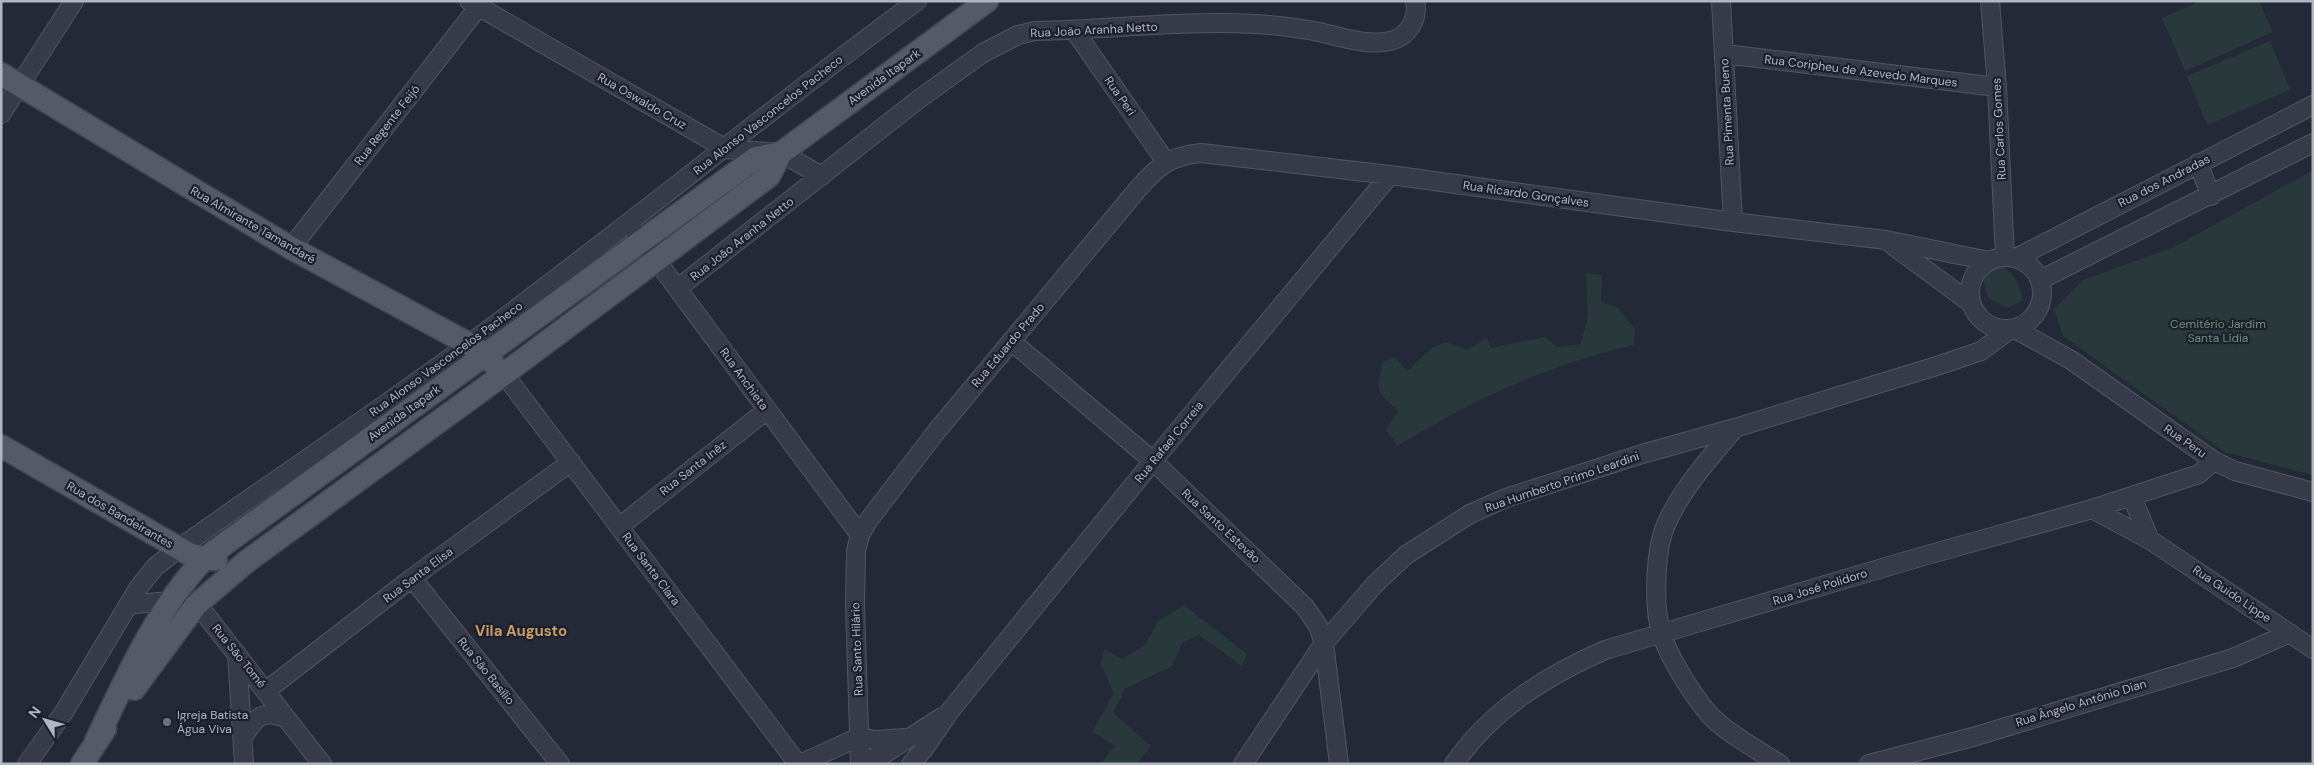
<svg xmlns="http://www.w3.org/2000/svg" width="2314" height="765" font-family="'DM Sans',sans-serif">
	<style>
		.green { fill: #29393b }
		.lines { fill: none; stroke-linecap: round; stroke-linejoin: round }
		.minor-casing { stroke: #515662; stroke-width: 20 }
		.major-casing { stroke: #3f4450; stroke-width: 25 }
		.minor { stroke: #363b47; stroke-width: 18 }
		.major { stroke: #545a67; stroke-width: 22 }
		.worship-dot { fill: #6b7280; stroke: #1b202c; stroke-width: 2 }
		.labels { text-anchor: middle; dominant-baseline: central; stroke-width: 4.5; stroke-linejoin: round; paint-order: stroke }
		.street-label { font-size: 12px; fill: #b1b6c3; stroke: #1b202c }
		.park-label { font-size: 12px; fill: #6a9277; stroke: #1b202c }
		.poi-label { font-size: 12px; fill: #b1b6c3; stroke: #1b202c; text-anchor: start }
		.quarter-label { font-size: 15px; font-weight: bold; fill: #c99b66; stroke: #1b202c }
	</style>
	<rect width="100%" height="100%" fill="#232936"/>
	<path class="green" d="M2200 1H2259L2273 32 2185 71 2162 18Z
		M2270 41 2290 90 2207 125 2187 76Z
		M2313 170V475L2225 452 2063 336 2054 309 2083 280 2174 247Z
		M1990 260C2013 270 2017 277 2023 301L2007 308 1988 298 1983 278 1984 265Z
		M1586 273 1602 275 1601 302 1618 308 1635 329 1634 345C1550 364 1471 400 1398 446L1386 430 1398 411C1375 390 1376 392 1383 361L1396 358 1407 371 1432 348 1445 342 1468 350 1487 338 1491 348 1545 337 1557 347 1581 344 1588 316Z
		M1184 605 1247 654 1242 666 1199 635 1183 642 1172 666 1125 689 1113 713 1151 746 1137 764H1100L1115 746 1092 732 1114 693 1101 665 1104 649 1123 659 1145 645 1158 621Z"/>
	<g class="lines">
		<defs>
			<path id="minor" d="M469 1 726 149 781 153 822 176
				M1721 1 1733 222
				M1990 1 1997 87 2005 257
				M1074 30 1166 162
				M1725 54 1997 87
				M1 114 74 1
				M2198 163 2211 196
				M634 230 860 535
				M1891 244 1972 304
				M291 248 483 1
				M1970 293a36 36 0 1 1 72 0a36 36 0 1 1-72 0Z
				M2016 258 2313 105
				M2040 280 2313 143
				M678 288 919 99 983 53 1018 35 1035 31C1108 30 1182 20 1255 24 1276 25 1298 28 1319 32 1341 37 1367 46 1390 41 1408 37 1419 19 1415 1
				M2015 329 2071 360 2214 461 2235 471 2313 492
				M1011 341 1153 461 1305 607 1318 626 1324 643 1339 764
				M504 374 798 764
				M1735 428C1709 459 1681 489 1665 527 1655 552 1653 610 1662 635 1669 658 1693 695 1708 713 1722 730 1760 752 1780 764
				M2132 497 2150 540
				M2092 509 2150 540 2313 649
				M619 527 767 410
				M412 578 560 764
				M128 605C154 603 185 594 206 615L322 764
				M237 654 244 764
				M267 690 412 578 571 462
				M243 737C257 716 262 709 287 719
				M859 737 876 740 906 738
				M860 761 881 756 942 717
				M27 764 64 712 139 587 155 567 178 549C275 480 374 414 469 344 621 232 766 112 917 1
				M800 764 859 737
				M860 764 855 605 856 551 860 535 868 521 936 432 1137 190C1157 167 1169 156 1201 153L1390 175 1733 222 1886 240 1989 261
				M911 764 923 750 950 711 1153 461 1390 175
				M1243 764 1324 643 1375 584 1406 555 1470 514 1506 498 1642 454 1735 428 1943 364 1981 351 2011 329
				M1454 764C1491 710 1546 676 1605 650L1920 557 2092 509 2199 474 2214 461
				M1869 764 1973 737 2233 658 2290 633"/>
			<path id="major" d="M1 74 291 248 469 344 484 354 493 363
				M1 446 189 554 204 559H216
				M134 689 196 605 246 562 504 374 769 176 781 153
				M96 741C126 678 156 610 204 559L756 158 781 153 987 1
				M82 764 105 729"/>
		</defs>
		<use href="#minor" class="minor-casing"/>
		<use href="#major" class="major-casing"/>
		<use href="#minor" class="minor"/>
		<use href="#major" class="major"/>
	</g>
	<circle class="worship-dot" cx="167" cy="722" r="5"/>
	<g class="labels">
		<g class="street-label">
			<text transform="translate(1094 30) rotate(-3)">Rua João Aranha Netto</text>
			<text transform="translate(1861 71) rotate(7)">Rua Coripheu de Azevedo Marques</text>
			<text transform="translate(884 77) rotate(-36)">Avenida Itapark</text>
			<text transform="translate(1120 96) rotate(55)">Rua Peri</text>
			<text transform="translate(642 101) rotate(30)">Rua Oswaldo Cruz</text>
			<text transform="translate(1727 112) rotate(-93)">Rua Pimenta Bueno</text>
			<text transform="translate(768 115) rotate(-38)">Rua Alonso Vasconcelos Pacheco</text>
			<text transform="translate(387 125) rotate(-52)">Rua Regente Feijó</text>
			<text transform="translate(1999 129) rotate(-93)">Rua Carlos Gomes</text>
			<text transform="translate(2164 181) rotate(-27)">Rua dos Andradas</text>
			<text transform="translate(1526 194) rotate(8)">Rua Ricardo Gonçalves</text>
			<text transform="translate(253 225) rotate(30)">Rua Almirante Tamandaré</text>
			<text transform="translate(742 239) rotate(-38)">Rua João Aranha Netto</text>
			<text transform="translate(1008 345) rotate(-50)">Rua Eduardo Prado</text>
			<text transform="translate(446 359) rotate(-36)">Rua Alonso Vasconcelos Pacheco</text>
			<text transform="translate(744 379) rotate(54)">Rua Anchieta</text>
			<text transform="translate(404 413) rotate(-36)">Avenida Itapark</text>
			<text transform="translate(2185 441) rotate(35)">Rua Peru</text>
			<text transform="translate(1169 442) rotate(-51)">Rua Rafael Correia</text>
			<text transform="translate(693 468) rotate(-38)">Rua Santa Inêz</text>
			<text transform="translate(1562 482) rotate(-19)">Rua Humberto Primo Leardini</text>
			<text transform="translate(120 515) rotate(30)">Rua dos Bandeirantes</text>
			<text transform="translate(1221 526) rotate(43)">Rua Santo Estevão</text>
			<text transform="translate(651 569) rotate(53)">Rua Santa Clara</text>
			<text transform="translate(418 575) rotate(-37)">Rua Santa Elisa</text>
			<text transform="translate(1820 587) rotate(-17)">Rua José Polidoro</text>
			<text transform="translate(2232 594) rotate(34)">Rua Guido Lippe</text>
			<text transform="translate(857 649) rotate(-92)">Rua Santo Hilário</text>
			<text transform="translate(239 656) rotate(51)">Rua São Tomé</text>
			<text transform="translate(486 671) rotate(51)">Rua São Basílio</text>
			<text transform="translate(2081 703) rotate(-17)">Rua Ângelo Antônio Dian</text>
		</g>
		<g class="park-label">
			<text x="2218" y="324">Cemitério Jardim<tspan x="2218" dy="14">Santa Lídia</tspan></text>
		</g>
		<g class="poi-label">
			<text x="177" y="715">Igreja Batista<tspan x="177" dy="14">Água Viva</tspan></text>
		</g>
		<g class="quarter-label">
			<text x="521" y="631">Vila Augusto</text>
		</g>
	</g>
	<rect width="2314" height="765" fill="none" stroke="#b1b6c3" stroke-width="5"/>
	<g transform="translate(45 720) rotate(307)" stroke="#1b202c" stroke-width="4" paint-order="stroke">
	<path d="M0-4L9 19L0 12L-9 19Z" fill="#b1b6c3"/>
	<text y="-8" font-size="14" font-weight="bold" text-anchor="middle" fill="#b1b6c3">N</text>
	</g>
</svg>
